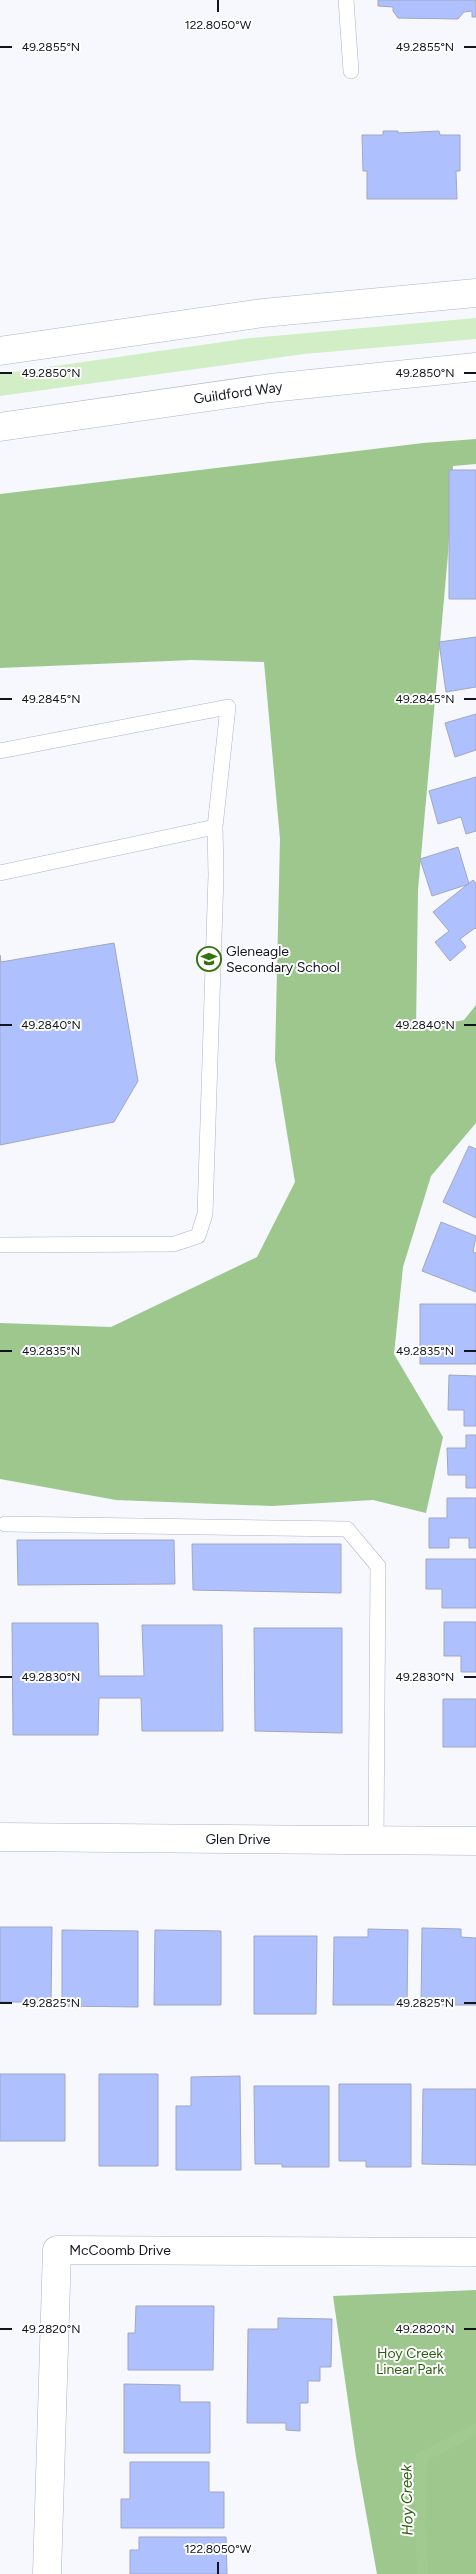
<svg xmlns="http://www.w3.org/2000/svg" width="476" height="2574" font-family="Figtree,sans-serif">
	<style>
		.green { fill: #d1eec6 }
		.forest { fill: #9ec78e }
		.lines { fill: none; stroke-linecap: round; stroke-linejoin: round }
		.stream { stroke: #a0ca90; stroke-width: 11 }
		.building { fill: #afc0fe; stroke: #a0a7c0 }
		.service-casing { stroke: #acb3cc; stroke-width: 16 }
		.minor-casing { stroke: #acb3cc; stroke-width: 29 }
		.tertiary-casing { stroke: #acb3cc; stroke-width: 29 }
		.secondary-casing { stroke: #acb3cc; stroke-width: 29 }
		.service { stroke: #fff; stroke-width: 15 }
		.minor { stroke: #fff; stroke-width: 28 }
		.tertiary { stroke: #fff; stroke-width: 28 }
		.secondary { stroke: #fff; stroke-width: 28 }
		.ticks { fill: none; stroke: #12151d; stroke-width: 2 }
		.labels { text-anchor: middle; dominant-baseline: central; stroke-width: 4; stroke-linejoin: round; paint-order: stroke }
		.street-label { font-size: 14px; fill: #12151d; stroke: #fff }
		.poi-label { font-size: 14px; fill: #12151d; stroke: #fff; text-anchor: start }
		.park-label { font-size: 14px; fill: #2b5e10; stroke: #fff }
		.water-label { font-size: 15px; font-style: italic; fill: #2a5d0d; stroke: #fff }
		.ticks-label { font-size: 12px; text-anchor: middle; fill: #12151d; stroke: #fff; stroke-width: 4; stroke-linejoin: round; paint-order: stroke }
	</style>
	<rect width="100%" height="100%" fill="#f6f8fd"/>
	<path class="green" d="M476 318V339L304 354 0 396V374L250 338Z"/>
	<path class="forest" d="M476 439V464L453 466 448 554 418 890 416 1029 464 1020 476 1005V1123L431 1176 403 1267 394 1354 443 1437 426 1513 373 1500 272 1506 116 1500 0 1479V1323L111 1327 257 1257 295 1182 275 1060 280 839 264 662 192 660 0 668V494L423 443Z
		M476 2290V2574H377L356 2457 333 2296Z"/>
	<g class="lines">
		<path class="stream" d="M423 2574 420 2527 421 2458 476 2429"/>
	</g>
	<path class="building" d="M378 0H476V17H472V11L464 12 458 19 398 18 393 11V7L378 6Z
		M383 131H398V133L439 131 440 135H460V171H456L457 199H367V171H363L362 135H383Z
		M449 470H476V599H449Z
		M476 637V687L446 692 439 642Z
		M476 714V750L455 757 445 723Z
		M476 777V831L466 834 461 817 438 824 429 791Z
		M458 847 469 884 432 896 420 859Z
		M473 880 476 883V929L475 928 460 939 466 947 450 961 435 942 449 931 433 912Z
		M114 943 138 1081 114 1122 0 1145V955L1 962Z
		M469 1146 476 1149V1218L443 1202Z
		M441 1222 476 1236 473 1252 476 1253V1292L422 1271Z
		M420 1304H476V1364H420Z
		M449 1375 476 1376V1426H464V1410H448Z
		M466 1435H476V1488H466V1475H448L447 1448H466Z
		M447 1498H476V1548H469V1538H449V1548H429V1518H447Z
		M17 1540H174L175 1584 18 1585Z
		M192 1544H341V1593L193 1590Z
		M426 1559H476V1608H442V1589H426Z
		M444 1622H476V1672H461V1656H444Z
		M12 1623H98L99 1676H144L142 1625H222L223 1731H142L141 1698H99L98 1735H13Z
		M254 1628H342V1733L255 1731Z
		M443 1699H476V1747H443Z
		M0 1927H52L51 2002H0Z
		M422 1928 461 1929V1937L476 1938V2005H421Z
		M368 1929 408 1930 407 2005H333L334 1937H368Z
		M62 1930 138 1931V2007L62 2006Z
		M155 1930 221 1931V2005H154Z
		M254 1936H317L316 2014H254Z
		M0 2074H65V2141H0Z
		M99 2074H158V2166H99Z
		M240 2076 241 2170H176V2106H191V2077Z
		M339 2084H411V2167H366V2161H339Z
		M254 2086H329V2167H282V2164H255Z
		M423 2089H476V2165L422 2164Z
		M136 2306H214L213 2370H128V2333H135Z
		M278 2318 332 2319 331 2367H320V2381H308V2403H300V2431L286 2430V2423H247L248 2329H278Z
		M124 2384 180 2385V2402H210V2453H124Z
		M130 2462H209V2492H224V2528H121V2499H130Z
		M139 2537H226L227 2574H130V2550H139Z"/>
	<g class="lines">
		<defs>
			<path id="service" d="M346 0 351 71
				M0 751 228 707 215 827 216 875 205 1214 198 1236 174 1244 0 1245
				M0 873 215 827
				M5 1524 347 1529 378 1566 376 1840"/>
			<path id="minor" d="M47 2574 57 2250 476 2252"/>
			<path id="tertiary" d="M0 1837 476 1841"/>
			<path id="secondary" d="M0 351 263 313 476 293
				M0 427 270 388 476 367"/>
		</defs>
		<use href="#service" class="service-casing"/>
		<use href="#minor" class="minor-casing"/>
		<use href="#tertiary" class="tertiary-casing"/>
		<use href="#secondary" class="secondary-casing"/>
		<use href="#service" class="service"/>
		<use href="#minor" class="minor"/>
		<use href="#tertiary" class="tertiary"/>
		<use href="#secondary" class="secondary"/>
	</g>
	<path class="ticks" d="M218 0V12M0 47H12M464 47H476M0 373H12M464 373H476M0 699H12M464 699H476M0 1025H12M464 1025H476M0 1351H12M464 1351H476M0 1677H12M464 1677H476M0 2003H12M464 2003H476M0 2329H12M464 2329H476M218 2562V2574"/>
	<defs>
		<symbol id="school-ring" viewBox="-11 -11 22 22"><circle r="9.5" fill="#fff" stroke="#33730c" stroke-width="1.5"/><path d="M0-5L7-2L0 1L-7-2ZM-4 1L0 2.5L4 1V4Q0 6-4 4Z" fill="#33730c"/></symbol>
	</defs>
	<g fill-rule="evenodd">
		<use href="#school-ring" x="195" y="945" width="28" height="28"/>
	</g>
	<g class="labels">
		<g class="street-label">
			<text transform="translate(238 393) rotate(-8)">Guildford Way</text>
			<text x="238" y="1839">Glen Drive</text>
			<text x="120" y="2250">McCoomb Drive</text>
		</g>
		<g class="poi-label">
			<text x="226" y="951">Gleneagle<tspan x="226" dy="16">Secondary School</tspan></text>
		</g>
		<g class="park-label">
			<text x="410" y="2353">Hoy Creek<tspan x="410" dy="16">Linear Park</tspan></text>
		</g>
		<g class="water-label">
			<text transform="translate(407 2500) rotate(-91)">Hoy Creek</text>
		</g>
	</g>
	<g class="ticks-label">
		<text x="218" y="29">122.8050°W</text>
		<text x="51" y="51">49.2855°N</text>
		<text x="425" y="51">49.2855°N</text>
		<text x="51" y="377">49.2850°N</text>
		<text x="425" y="377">49.2850°N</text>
		<text x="51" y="703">49.2845°N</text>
		<text x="425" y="703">49.2845°N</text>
		<text x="51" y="1029">49.2840°N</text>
		<text x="425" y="1029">49.2840°N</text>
		<text x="51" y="1355">49.2835°N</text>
		<text x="425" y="1355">49.2835°N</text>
		<text x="51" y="1681">49.2830°N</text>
		<text x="425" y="1681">49.2830°N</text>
		<text x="51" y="2007">49.2825°N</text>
		<text x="425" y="2007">49.2825°N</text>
		<text x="51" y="2333">49.2820°N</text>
		<text x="425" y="2333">49.2820°N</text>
		<text x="218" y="2553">122.8050°W</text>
	</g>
</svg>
